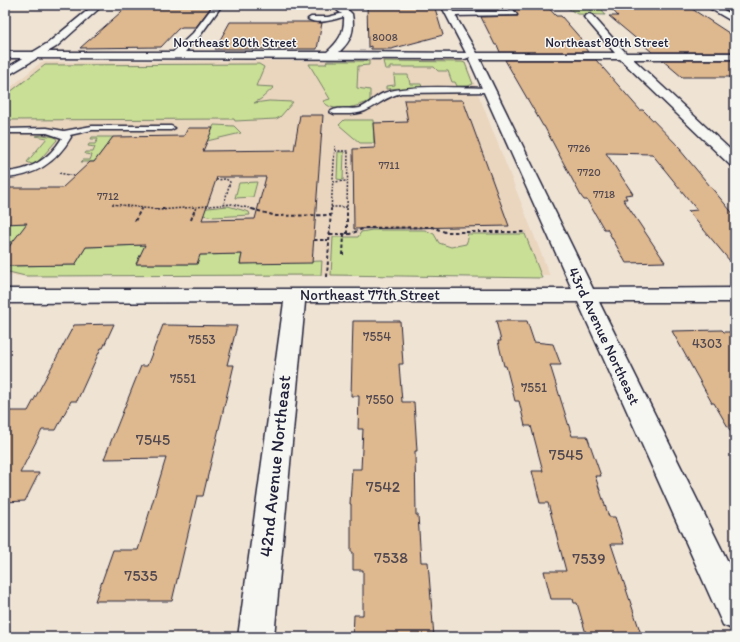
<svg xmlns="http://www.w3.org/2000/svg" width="740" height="642" font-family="Itim,sans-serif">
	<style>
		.built { fill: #ead6bf }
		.green { fill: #c9df95; stroke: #768068 }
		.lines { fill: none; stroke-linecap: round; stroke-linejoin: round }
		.stream { fill: #6292a3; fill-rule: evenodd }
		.building { fill: #deb88f; stroke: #22223b; fill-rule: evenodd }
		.lane-casing { stroke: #22223b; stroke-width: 3 }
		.street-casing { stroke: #22223b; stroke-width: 3 }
		.secondary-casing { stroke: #22223b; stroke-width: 3 }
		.path-far1 { stroke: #22223b; stroke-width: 1.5; stroke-dasharray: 2 1.5; stroke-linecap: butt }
		.path { stroke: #22223b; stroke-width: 2; stroke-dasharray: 3.5 2.5; stroke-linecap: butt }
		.lane { fill: #f6f6f2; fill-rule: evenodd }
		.street { fill: #f6f6f2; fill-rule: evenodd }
		.secondary { fill: #f6f6f2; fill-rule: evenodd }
		.labels { text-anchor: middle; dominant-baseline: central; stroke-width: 3; stroke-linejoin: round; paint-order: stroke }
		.far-number-label { font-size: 11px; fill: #514850 }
		.far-street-label { font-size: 13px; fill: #22223b; stroke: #f6f6f2 }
		.number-label { font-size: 13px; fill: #514850 }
		.street-label { font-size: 15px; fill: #22223b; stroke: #f6f6f2 }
		.near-number-label { font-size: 16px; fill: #514850 }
		.near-street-label { font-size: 18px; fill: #22223b; stroke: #f6f6f2 }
	</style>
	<rect width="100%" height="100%" fill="#efe3d4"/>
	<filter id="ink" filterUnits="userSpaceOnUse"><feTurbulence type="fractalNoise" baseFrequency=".025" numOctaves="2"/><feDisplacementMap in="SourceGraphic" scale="8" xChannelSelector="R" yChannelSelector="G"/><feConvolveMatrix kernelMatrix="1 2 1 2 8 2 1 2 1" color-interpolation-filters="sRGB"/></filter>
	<g filter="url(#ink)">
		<path class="built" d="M465 60 550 276H5V92L41 62Z"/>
		<path class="green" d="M563 5H600L605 15 577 14Z
			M327 61H369V65L358 66 357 88 370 90V100L368 102C355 107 332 114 323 101L330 99 309 64H326Z
			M383 61 462 62 465 63 473 84 468 86H457L455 82H452L448 71H438L434 67H390V69H385Z
			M259 64 264 67 256 86 274 87 261 99 254 103 269 101 293 102 280 117 276 119 235 121 234 119 5 120V96L45 65Z
			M394 75H408L410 84H421L422 87 386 89V86L395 85Z
			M344 120H373L374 143H360L339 125Z
			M214 125 234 126 241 133 207 141Z
			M43 135 55 137 57 140 36 164 34 165 27 162 47 138 35 136Z
			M92 137H113L94 162H81L83 160H90L92 155 85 154 86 152H93L95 147 88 146 89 144H95L98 139H91Z
			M338 152H344L343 180 337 179Z
			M257 182 253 197 235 198 239 183Z
			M228 206 249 212 250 215 214 217 197 214 198 209Z
			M5 223H44L35 235H18L5 252Z
			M372 230H425L434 234 439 243 451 247 466 244 468 239 467 234H525L542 278 331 275 333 237H358L361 232Z
			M145 245 137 264H196L200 255 242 254 240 264 322 261 321 275 25 276 5 271V266L75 265 86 247Z"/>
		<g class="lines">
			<path class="stream" d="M588 5H592L591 7 592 11H590L587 7Z"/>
		</g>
		<path class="building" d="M129 5H210L211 7 196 27H182L178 29 161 47 80 48Z
			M367 5H434L443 35 391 49H371V46L368 47Z
			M474 5H502L507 10H477Z
			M512 5H546L556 16H561L582 40H579L588 52H500L497 45H495L481 17 518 16Z
			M609 6 689 7 735 37V52H652L609 16H618Z
			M230 22H311L322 23 317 49H215Z
			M505 60H596L640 110H643L682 150H680L735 216V267L688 211 697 210 652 154 606 153 633 194 625 195 627 199H623L665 262 626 263 607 229H604L587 200H584L581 196 544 126H543Z
			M662 60H735V77H682Z
			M404 100H463L509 226 354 229 353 149 375 148 373 123 408 122Z
			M300 115H323L312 263 240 264 242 254 200 255 197 264H136L145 245 86 247 75 265 5 266V252L27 223 5 224V188H62L90 162H94L113 137 184 136 188 128H213L203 151 294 150ZM217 177H266L255 219 202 220Z
			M353 321H400L403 364H399L402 402H414L417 451H415L416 515H418L421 562H428L434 637H353L354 615H363V570H353V552H351V504H350L352 469H361L363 429H358L359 396H351Z
			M496 321H527L534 342 553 344 561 365H550L572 436H587L601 476H595L609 517H615L624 544H611L642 637H587L577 603H574L573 599H551L544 571H566L548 503H540L532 471H543L531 426H525L519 401H515L506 366H504L498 341H501Z
			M114 324 103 348H101L77 401H71L56 430H42L20 473H39L25 501 5 502V411H28L74 325Z
			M163 325 237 326 227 365H234L203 496H197L172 601H95L113 550H138L166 458 104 459 141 366H147Z
			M722 330 724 332H735V439L714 403H712L672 331Z"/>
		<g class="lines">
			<defs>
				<path id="lane" d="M504 5H510L517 15 450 16 447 14 450 12H511Z
					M348 12 350 15C338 18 319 26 308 19L311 17H328Z
					M489 88H492V92L401 93C385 97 379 105 365 111 356 115 344 114 334 114L330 112C337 106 351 110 360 108 369 105 375 96 384 93 408 84 461 88 489 88Z
					M92 126H171L175 128 171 130H92L70 135 71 137C56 163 35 176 5 178V172C30 171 49 159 62 138L47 133H5V129L47 128 64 131Z"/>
				<path id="street" d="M214 5H222L199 37 185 52H327C339 41 345 33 344 15L338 11 335 5H343L352 14C355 31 351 41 339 52L466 53 441 5H449L477 53H615L584 17 589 14 592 15 626 53H735V59H633L735 154V167L730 165 620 59H480L593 289 735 288V302H599L735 576V630L723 625 578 302H305L274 637H238L284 302 5 303V289H572L469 59 470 57 465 59 5 58V52H173L193 33Z
					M704 5H714L735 16V23Z"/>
				<path id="secondary" d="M94 5H103L56 47 5 77V69L48 43Z"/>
			</defs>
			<use href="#lane" class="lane-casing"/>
			<use href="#street" class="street-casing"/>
			<use href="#secondary" class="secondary-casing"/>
			<path class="path-far1" d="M335 151H348L347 210
				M59 173 74 176
				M216 180 226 179 230 182 224 204
				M333 182 347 181
				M112 204 160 210 232 204 256 210
				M331 207H347
				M140 210 142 207
				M195 210 196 207
				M331 210 335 146"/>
			<path class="path" d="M155 209H167
				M252 209 276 216 331 215
				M191 220 195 209
				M135 221 141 209
				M330 234H350L365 228 432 227 445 232H526
				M347 234V209
				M314 240H329
				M5 242H12
				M343 255 344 234
				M327 277 331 209"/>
			<use href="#lane" class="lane"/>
			<use href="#street" class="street"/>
			<use href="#secondary" class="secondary"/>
		</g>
	</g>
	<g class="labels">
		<g class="far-number-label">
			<text x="385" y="37">8008</text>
			<text x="579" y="148">7726</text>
			<text x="389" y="165">7711</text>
			<text x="589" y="172">7720</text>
			<text x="604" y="194">7718</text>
			<text x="108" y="196">7712</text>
		</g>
		<g class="far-street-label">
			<text x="235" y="42">Northeast 80th Street</text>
			<text x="607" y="42">Northeast 80th Street</text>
		</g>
		<g class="number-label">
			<text x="377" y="336">7554</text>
			<text x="202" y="339">7553</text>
			<text x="707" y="343">4303</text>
			<text x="183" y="378">7551</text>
			<text x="534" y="387">7551</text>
			<text x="380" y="399">7550</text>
		</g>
		<g class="street-label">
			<text x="370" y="295">Northeast 77th Street</text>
			<text transform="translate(604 336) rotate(65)">43rd Avenue Northeast</text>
		</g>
		<g class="near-number-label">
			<text x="153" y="439">7545</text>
			<text x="566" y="454">7545</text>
			<text x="383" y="486">7542</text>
			<text x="391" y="557">7538</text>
			<text x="589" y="558">7539</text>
			<text x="141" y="575">7535</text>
		</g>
		<g class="near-street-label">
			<text transform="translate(275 466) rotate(-84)">42nd Avenue Northeast</text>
		</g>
	</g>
	<rect width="740" height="642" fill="none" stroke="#f6f6f2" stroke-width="20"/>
	<rect x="10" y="10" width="720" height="622" fill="none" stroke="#22223b" stroke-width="1.5" filter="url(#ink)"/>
</svg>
